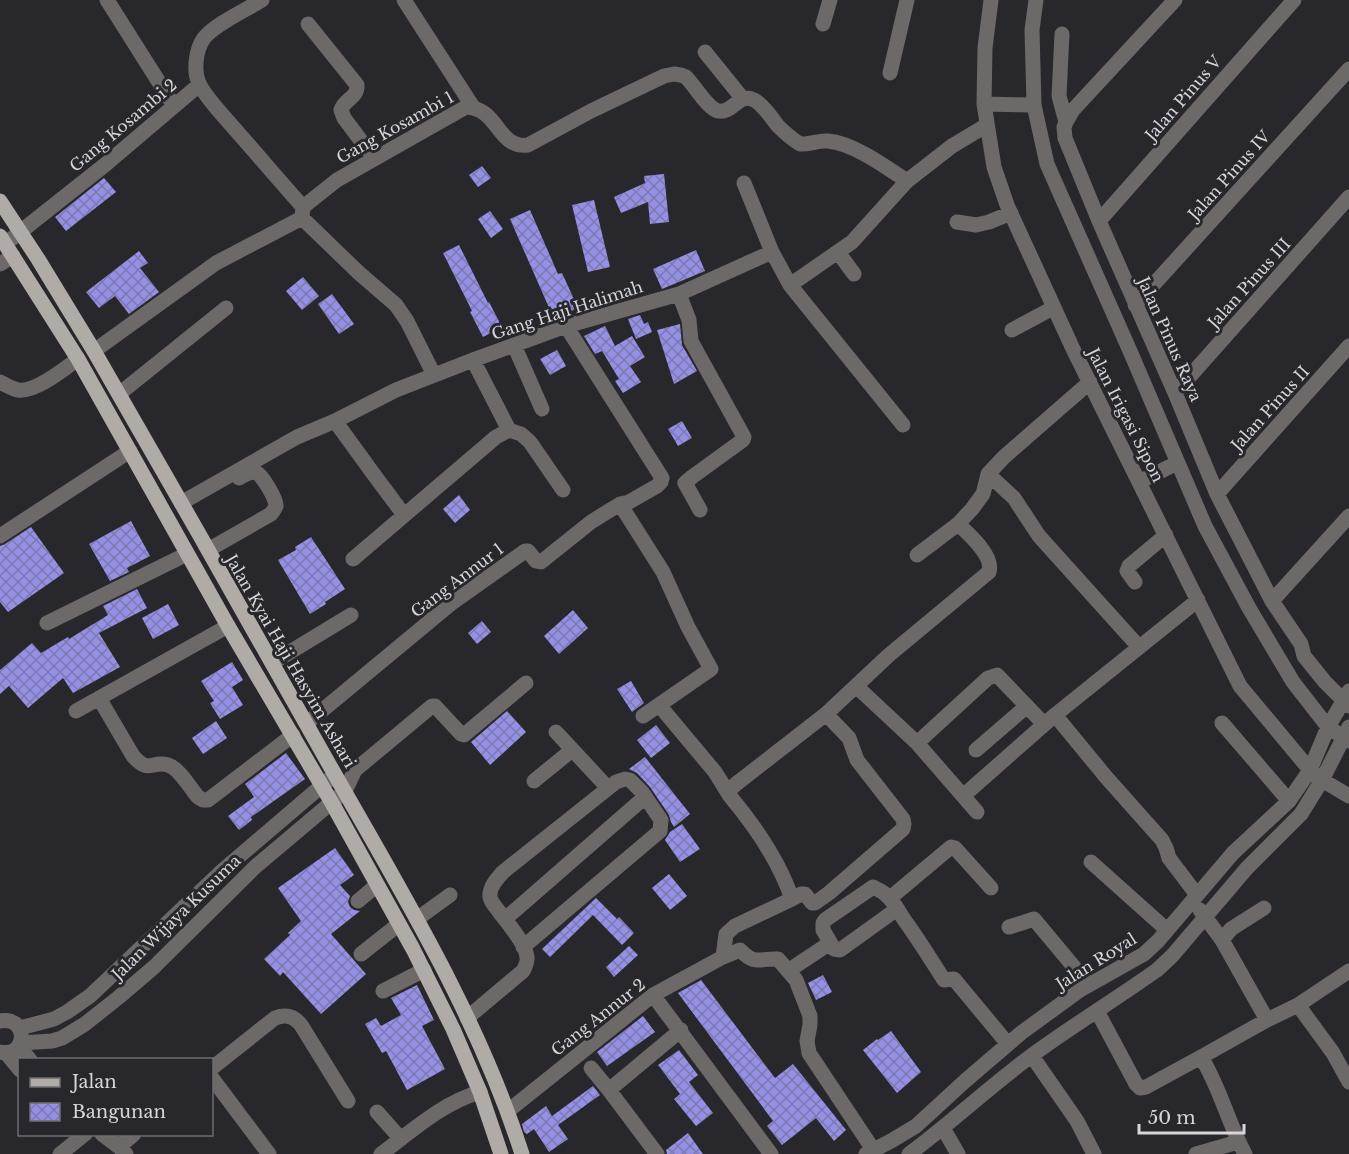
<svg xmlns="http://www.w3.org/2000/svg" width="1349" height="1154" font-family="'Libre Baskerville',serif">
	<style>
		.building { fill: url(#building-cross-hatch) }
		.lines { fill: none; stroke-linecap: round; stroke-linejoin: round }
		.minor { stroke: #6c6968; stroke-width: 15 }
		.major { stroke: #b0aba7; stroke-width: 15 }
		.labels { text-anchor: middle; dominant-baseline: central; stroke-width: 6; stroke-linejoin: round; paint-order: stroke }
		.street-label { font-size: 16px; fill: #d6d6d9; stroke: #27272c }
	</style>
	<defs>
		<pattern id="building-cross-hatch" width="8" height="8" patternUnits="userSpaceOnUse" patternTransform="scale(1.5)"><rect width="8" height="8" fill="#9590e3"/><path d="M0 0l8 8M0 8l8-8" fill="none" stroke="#7c78b2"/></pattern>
	</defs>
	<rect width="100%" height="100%" fill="#27272c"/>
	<path class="building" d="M482 166 491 178 478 187 469 175Z
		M664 174 669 222 650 224 648 202 621 213 614 197 645 183 644 176Z
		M104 178 116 192 66 231 55 217Z
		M594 200 610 267 588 272 572 205Z
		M530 210 558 274 562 273 578 308 554 319 510 219Z
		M490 211 503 229 491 238 478 219Z
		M459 245 488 303 489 302 502 327 483 337 470 312 472 311 443 253Z
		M696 250 705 271 662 289 653 269Z
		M139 251 148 263 140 268 159 292 129 314 115 296 99 308 86 292Z
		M303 277 319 296 302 310 286 291Z
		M332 294 354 324 339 334 318 304Z
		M640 315 644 324 648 322 652 332 636 339 628 319Z
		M680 324 682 345 697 371 674 384 657 330Z
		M605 326 615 346 632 336 645 357 630 366 641 382 623 393 615 381 619 379 602 351 595 354 584 336Z
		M557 350 566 366 550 375 540 359Z
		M682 421 692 438 678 446 668 429Z
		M459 495 470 510 455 523 443 509Z
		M131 521 150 556 127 568 129 572 110 581 89 544Z
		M31 527 64 573 8 612 0 602V546L5 544Z
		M311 537 345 589 325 602 326 604 310 614 278 560 296 550 295 547Z
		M137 589 147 608 99 633 120 667 73 693 63 678 28 708 9 686 0 694V670L32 643 41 653 68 637 69 639 108 615 103 606Z
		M168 604 179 625 153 639 142 618Z
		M573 610 588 628 559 654 544 636Z
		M482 621 491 632 477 644 468 633Z
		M232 662 243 680 232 687 243 705 220 719 210 703 214 701 201 681Z
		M631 681 644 703 632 712 617 689Z
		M507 711 526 732 490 765 471 742Z
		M216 721 227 738 203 754 192 738Z
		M656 725 670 743 651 758 637 740Z
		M286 753 305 779 251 817 252 820 239 830 228 816 254 797 245 784Z
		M645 757 690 814 674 827 671 822 669 815 650 787 637 773 629 769Z
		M682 824 700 849 680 862 665 840 670 832Z
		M335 848 354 875 340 885 350 896 348 902 350 907 354 910 360 911 331 934 366 974 321 1014 283 972 280 976 264 959 290 935 288 933 301 921 278 888Z
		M669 874 687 896 670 910 652 888Z
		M596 898 617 919 619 917 634 933 622 945 593 915 550 957 542 949Z
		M629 946 638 955 614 977 606 967Z
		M823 975 832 992 816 1000 808 983Z
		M701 980 775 1078 793 1064 846 1130 834 1141 816 1118 782 1145 767 1126 773 1121 678 993Z
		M417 985 434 1020 422 1026 445 1069 407 1090 386 1051 382 1053 365 1024 376 1018 381 1026 401 1015 391 998Z
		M643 1016 655 1032 607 1066 597 1052Z
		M891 1031 921 1072 897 1093 863 1050 877 1039 878 1040Z
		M679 1050 698 1075 689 1082 713 1113 696 1126 674 1099 680 1094 658 1065Z
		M593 1086 600 1095 558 1125 568 1139 549 1152 534 1129 527 1134 524 1132 522 1124 546 1106 552 1116Z
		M688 1133 703 1154H667L666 1150Z"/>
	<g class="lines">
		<path class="minor" d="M107 0 174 106
			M262 0C246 10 215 24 204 38 196 49 193 71 199 83 204 96 223 115 233 127 256 153 279 180 303 207
			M404 0 473 107
			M991 0 985 48 984 104 994 167 1007 205 1073 349 1240 686 1310 770 1322 780 1349 796
			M1036 0 1032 30 1034 105 1047 164 1130 351 1205 526 1249 608 1293 682 1328 727 1349 741
			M308 24 357 85C358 98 344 99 341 110L344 118 374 158
			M823 24 830 0
			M1062 34 1059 96 1066 122 1064 127 1065 138 1099 221 1175 393 1217 494 1272 601 1301 644 1304 656 1325 682 1349 706
			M705 52 743 99
			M890 73 907 0
			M984 104 1034 105
			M1066 122 1073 110 1175 0
			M744 183 772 252
			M302 218 359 273 396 305 407 321 434 375
			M1099 221 1294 0
			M957 222 976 225 989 222 1011 213
			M5 244 106 164 199 85
			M838 252 854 274
			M0 264 13 256
			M790 285 852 242 907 181 952 146 987 125
			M679 294 689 320 691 341 744 437 743 440 692 477 685 483 700 510
			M1135 305 1349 69
			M1012 330 1053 308
			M514 345 542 409
			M94 351 216 263 302 218 303 207 337 180 466 107C499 108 497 149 528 145L591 111 664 76 674 74 681 75 686 77C695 86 707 108 718 111 732 114 738 94 752 99 761 102 772 118 778 126 784 132 792 139 800 144 809 145 818 140 828 141 853 143 886 167 907 181
			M0 382C6 385 12 389 18 390 35 393 64 369 78 359
			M1175 393 1349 197
			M119 394 226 308
			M335 421 372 472 404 515
			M509 430 521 434 530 442 563 490
			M988 474 1014 498 1039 536 1139 647
			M1139 482 1177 463
			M1217 494 1349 346
			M181 503 297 437 335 421 396 390 473 360 566 326 679 294 772 252 790 285 903 425
			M620 504 663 572 688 627 711 669 643 716
			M0 536 130 451
			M208 550 271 514C273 511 275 509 276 506 277 500 262 475 257 473 250 470 245 475 239 478
			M917 555 958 524 972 509 983 494 988 474 1004 457 1090 382
			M353 559 496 437 509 430 473 360
			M1135 582 1127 571 1129 566 1166 535
			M1272 601 1349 516
			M47 623 187 554
			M272 663 351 615
			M856 686 917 743 977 812
			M99 698 133 756C150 775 151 760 168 765 179 768 191 789 198 797L203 800H208L293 735
			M659 705 715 772 728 793
			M76 711 228 626
			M1055 715 1106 777 1162 840 1166 848 1169 858 1197 895
			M307 723 453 602 521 554 525 551H528L536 561 541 562 591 522 620 504 629 502 657 486 661 482 662 478 566 326
			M1222 723 1289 801
			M556 732 608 788
			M917 743 988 678 997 675 1044 724
			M976 750 1027 706
			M534 781 572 750
			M963 796 1055 715 1198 600
			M1091 862 1167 930
			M890 898 951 847 955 848 991 888
			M792 899 801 894H805L812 903H815L829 893 903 829 904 824 903 819 857 760 849 738 826 714
			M358 901 377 885
			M897 909 840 950 834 949 823 930V923L825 920 873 887C877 889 882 891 885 894 894 901 899 912 905 921 919 940 931 960 944 980L954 979 1008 1044
			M1200 910 1222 940 1267 1020
			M417 919 450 895
			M505 919 645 797
			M1009 927 1034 919 1089 985
			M1222 940 1231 929 1264 908
			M361 954 399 924
			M723 957 726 934 735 926 792 899C779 860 755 826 729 795L728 791 736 784 826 714 889 655 989 572C994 556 969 534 958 524
			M788 971 830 943
			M383 991 424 970
			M653 995 771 1154
			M1298 1005 1333 1053 1349 1082
			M1097 1011 1136 1084 1140 1088 1146 1087 1201 1057 1267 1020 1298 1005 1349 971
			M467 1018 523 971C525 967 528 962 527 957 526 945 508 923 500 913 497 908 491 903 490 897 489 887 497 879 503 872L616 782 625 779 630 780 642 792 661 820 660 831 523 947
			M0 1021C28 1015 29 1058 0 1052
			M20 1028 54 1019 67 1012 90 996 222 871 332 777
			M21 1043 52 1041 62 1038 85 1024 119 997 154 967 255 867 345 791 355 770 432 706H435L461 734 464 735 526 683
			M19 1046 30 1060
			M6 1053 20 1070
			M1032 1056 1077 1121 1094 1154
			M1201 1057C1220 1087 1228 1123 1245 1154
			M212 1068 275 1018C286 1014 294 1016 301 1025L348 1101
			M591 1068 609 1090
			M212 1078 269 1154
			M508 1111 653 995 723 957 740 950C756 966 758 958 778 959L796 980 810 1016V1025L807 1041 809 1053 874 1151
			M377 1112 401 1139
			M943 1128 958 1154
			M102 1134 119 1147 126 1154
			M119 1147 134 1134
			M60 1154 85 1134
			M381 1154C412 1131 442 1103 480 1092
			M657 1154 609 1090 681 1030
			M866 1154 891 1141 916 1126 965 1081 1021 1033 1080 990 1144 954 1158 941 1233 853 1289 801 1310 770 1328 727 1349 691
			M909 1154C951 1123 989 1087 1031 1056 1072 1026 1116 999 1157 970L1172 956 1247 868 1301 814 1322 780 1349 727
			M1196 1154 1238 1142"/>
		<path class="major" d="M0 201 38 259 94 351C175 491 255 632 334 773 404 896 479 1019 522 1154
			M0 236 78 359 228 626 332 803 413 949 453 1029 480 1092 501 1154"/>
	</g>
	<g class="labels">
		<g class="street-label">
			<text transform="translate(1183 98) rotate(-49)">Jalan Pinus V</text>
			<text transform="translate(123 125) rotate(-40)">Gang Kosambi 2</text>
			<text transform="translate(395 127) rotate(-29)">Gang Kosambi 1</text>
			<text transform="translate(1229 175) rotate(-48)">Jalan Pinus IV</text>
			<text transform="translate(1249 283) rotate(-48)">Jalan Pinus III</text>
			<text transform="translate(567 310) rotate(-18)">Gang Haji Halimah</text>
			<text transform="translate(1170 339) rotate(66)">Jalan Pinus Raya</text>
			<text transform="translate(1270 408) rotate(-48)">Jalan Pinus II</text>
			<text transform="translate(1126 415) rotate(63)">Jalan Irigasi Sipon</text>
			<text transform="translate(457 580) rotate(-37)">Gang Annur 1</text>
			<text transform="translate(291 661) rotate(60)">Jalan Kyai Haji Hasyim Ashari</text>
			<text transform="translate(176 917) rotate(-44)">Jalan Wijaya Kusuma</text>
			<text transform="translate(1096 961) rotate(-32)">Jalan Royal</text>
			<text transform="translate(598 1017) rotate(-38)">Gang Annur 2</text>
		</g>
	</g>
	<rect x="18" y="1058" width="195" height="78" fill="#27272c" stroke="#6d6d71" stroke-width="1.5"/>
	<rect x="30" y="1078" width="30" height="9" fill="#b0aba7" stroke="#6d6d71" stroke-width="1.5"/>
	<text x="72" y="1088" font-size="18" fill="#d6d6d9">Jalan</text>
	<rect x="30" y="1103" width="30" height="18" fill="url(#building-cross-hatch)" stroke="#6d6d71" stroke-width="1.5"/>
	<text x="72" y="1118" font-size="18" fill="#d6d6d9">Bangunan</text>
	<path d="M1139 1124v9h105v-9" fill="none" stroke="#d6d6d9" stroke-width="3"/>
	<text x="1148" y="1124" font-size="18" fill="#d6d6d9" stroke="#27272c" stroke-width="4.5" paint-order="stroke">50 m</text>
</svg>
